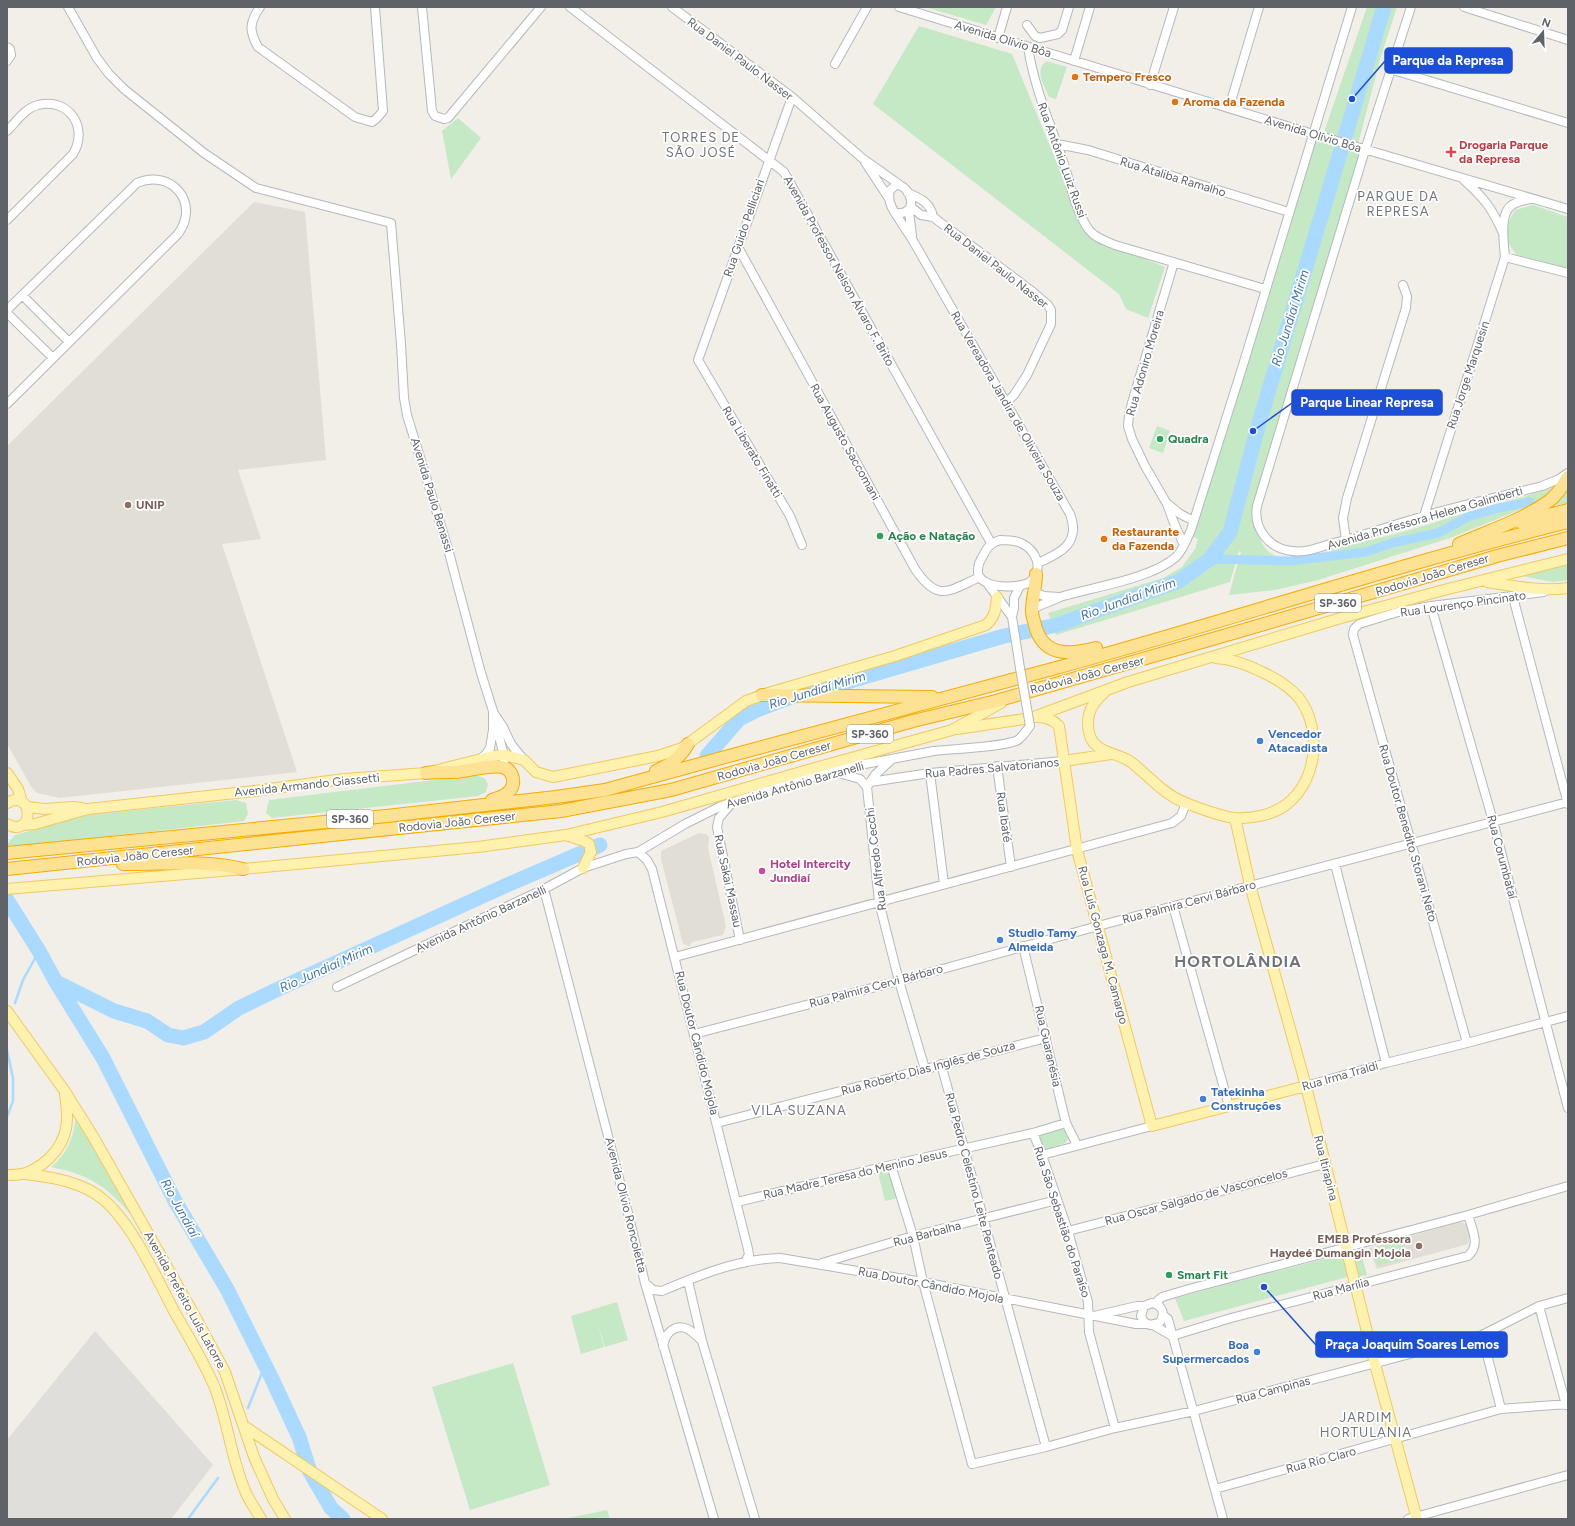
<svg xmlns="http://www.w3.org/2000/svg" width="1575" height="1526" font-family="Figtree,sans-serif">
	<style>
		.industrial { fill: #e0deda }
		.education { fill: #e1ded6 }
		.green { fill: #c5e8c5 }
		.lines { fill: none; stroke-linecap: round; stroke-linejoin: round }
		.stream { stroke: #aadaff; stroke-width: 2.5 }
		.canal { stroke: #aadaff; stroke-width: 9 }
		.river { stroke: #aadaff; stroke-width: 15 }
		.minor-casing { stroke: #b5b8bc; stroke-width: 10 }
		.major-casing { stroke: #f2c960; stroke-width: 12 }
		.highway-casing { stroke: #f9ab00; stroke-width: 14 }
		.minor { stroke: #fff; stroke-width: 8 }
		.major { stroke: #fff2af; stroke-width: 10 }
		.highway { stroke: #fde293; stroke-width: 12 }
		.minor-bridge-casing { stroke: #b5b8bc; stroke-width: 10; stroke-linecap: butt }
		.minor-bridge { stroke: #fff; stroke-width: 8 }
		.food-dot { fill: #e8710a; stroke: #fff; stroke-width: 1.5 }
		.health-dot { fill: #e0444e; stroke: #fff; stroke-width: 1.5 }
		.leisure-dot { fill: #2e9e5b; stroke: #fff; stroke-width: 1.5 }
		.education-dot { fill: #8d6e63; stroke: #fff; stroke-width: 1.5 }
		.shop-dot { fill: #3f7fe0; stroke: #fff; stroke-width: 1.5 }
		.hotel-dot { fill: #d1479c; stroke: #fff; stroke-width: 1.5 }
		.labels { text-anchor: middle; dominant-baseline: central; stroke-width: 3.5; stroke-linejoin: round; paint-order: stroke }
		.shield { fill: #fff; stroke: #8f9295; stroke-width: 1 }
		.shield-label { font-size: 11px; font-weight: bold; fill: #5f6368 }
		.street-label { font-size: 12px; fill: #5f6368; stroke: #fff }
		.food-label { font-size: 12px; font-weight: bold; fill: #c56008; stroke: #fff; text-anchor: start }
		.health-label { font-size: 12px; font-weight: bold; fill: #be3a42; stroke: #fff; text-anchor: start }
		.leisure-label { font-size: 12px; font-weight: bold; fill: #27864d; stroke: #fff; text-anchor: start }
		.education-label { font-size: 12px; font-weight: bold; fill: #785e54; stroke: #fff; text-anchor: start }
		.shop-label { font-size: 12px; font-weight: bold; fill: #366cbe; stroke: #fff; text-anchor: start }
		.hotel-label { font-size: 12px; font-weight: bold; fill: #b23c85; stroke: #fff; text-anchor: start }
		.neighbourhood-label { font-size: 13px; letter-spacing: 1px; fill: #70757a; stroke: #fff }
		.water-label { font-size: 13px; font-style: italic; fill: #4174aa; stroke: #fff }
		.district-label { font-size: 16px; font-weight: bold; letter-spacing: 1px; fill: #70757a; stroke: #fff }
		.leader { fill: none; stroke: #1d4ed8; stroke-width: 1.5 }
		.callout-dot { fill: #1d4ed8; stroke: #fff; stroke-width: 1.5 }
		.callout { fill: #1d4ed8; stroke: #1d4ed8; stroke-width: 1.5 }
		.callout-label { font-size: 13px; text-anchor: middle; font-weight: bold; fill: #fff }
	</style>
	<rect width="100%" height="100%" fill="#f1efe8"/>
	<path class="industrial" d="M95 1331 213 1465 171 1519H7V1440Z"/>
	<path class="education" d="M254 202 305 212 326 460 238 470 261 539 222 544 297 772 60 798 37 793 32 788 7 744V446Z
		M699 833 706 834 709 837 708 848 726 926 723 935 692 942 690 946 683 944 661 859V851Z
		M1460 1222 1466 1224 1469 1228 1470 1234 1468 1244 1377 1269 1369 1248Z"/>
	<path class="green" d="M925 7H996L986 25Z
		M1367 7H1397L1381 56 1357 148 1363 150 1254 520C1259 536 1262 555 1283 558 1306 562 1326 550 1348 545 1360 542 1372 540 1383 537 1417 529 1449 517 1482 508 1506 501 1532 496 1555 486L1544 500 1450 538 1318 580 1275 590 1229 595 1241 552 1239 551 1230 582 1056 635 1048 613 1163 578 1182 567 1195 549 1198 539 1191 536 1255 342 1286 241 1289 220 1315 136 1322 138Z
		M919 26 1012 54 1087 236 1165 267 1148 318 1126 309 1119 294 873 104Z
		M1046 61 1067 67 1056 99 1049 97C1044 85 1034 71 1046 61Z
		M458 118 481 138 451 179 442 131Z
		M1533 205 1568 217V269L1516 254 1508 243 1507 225 1515 210Z
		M1157 426 1170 431 1163 453 1149 448Z
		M1568 484V503L1548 507Z
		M1568 561V580L1553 582 1510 574Z
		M475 775 484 778 488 784 486 792 478 796 272 818 266 813 269 800Z
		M236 800 246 803 248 814 244 821 7 848V844L15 835 86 815Z
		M76 1117 135 1220C111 1189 90 1174 51 1167 67 1154 74 1137 76 1117Z
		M1060 1128 1067 1132 1069 1138 1065 1143 1044 1150C1038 1145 1037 1142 1039 1134Z
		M884 1172 891 1174 898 1198 885 1201 878 1173Z
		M1403 1241 1408 1258 1378 1266 1374 1249Z
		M1343 1254 1351 1276 1184 1321 1175 1298Z
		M1361 1254 1367 1275 1358 1277 1353 1256Z
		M617 1302 628 1340 605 1347 597 1322 604 1347 581 1354 571 1316Z
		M513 1363 550 1485 470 1510 432 1387Z
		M607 1510 610 1519H563Z"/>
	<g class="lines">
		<path class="stream" d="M15 1003 23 980 39 951
			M7 1050 13 1078V1101L7 1117
			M248 1408 265 1365
			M188 1519 218 1478"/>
		<path class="canal" d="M1210 559 1290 561 1366 552 1392 543 1438 533 1468 517 1498 508 1530 502"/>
		<path class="river" d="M707 756 739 719 759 709 791 697 833 686 1004 636 1057 625 1179 581 1210 559 1230 532 1259 423 1384 7
			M7 900 39 951 56 982 103 1058 175 1201 227 1289 272 1379 299 1437 310 1472 331 1508 343 1519
			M56 982 114 1011 147 1021 168 1035 183 1038 204 1032 239 1008 274 991 507 885 600 845"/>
		<defs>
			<path id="minor" d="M68 7 97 58 109 74 124 89 204 153 256 188 391 223 401 344 404 398 407 415 448 549 481 673 493 711V730L490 748 486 754 479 760
				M260 7C249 23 249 31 258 47L355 117 372 122 377 118 383 111 375 7
				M422 7 432 111 435 116 444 119 448 118 541 7
				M570 7 784 172 991 543
				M672 7 792 97 862 158 900 185
				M899 7 1313 134 1568 209
				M1411 7 1365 150 1257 506C1253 528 1269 549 1292 551 1305 553 1318 548 1330 544 1362 536 1393 525 1424 516 1463 505 1503 496 1542 486L1559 479 1568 473
				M1464 7 1568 40
				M1027 25 1035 36 1040 38 1058 34 1062 30 1069 7
				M998 38 1007 7
				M7 47 10 49 11 55 7 61
				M1028 47C1034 87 1050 123 1063 161 1070 182 1076 212 1089 230 1095 238 1106 241 1115 245L1265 289
				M1074 61 1090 7
				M835 64 867 7
				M1390 69 1568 123
				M1150 85 1174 7
				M792 97 698 360 790 516 802 545
				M1229 108 1259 7
				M7 131C16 122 25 108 38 105 69 97 89 128 73 154L7 220
				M1057 144 1088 150 1289 212
				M865 162 888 197
				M1464 180C1484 198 1492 208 1503 233
				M896 185C911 184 921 216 895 213 890 205 888 199 890 190Z
				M908 193C920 198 931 203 933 217
				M911 207 921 215 933 217 1033 292 1048 305 1051 310V324L1027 375 1014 395 1006 403
				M909 211 912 236
				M895 213 912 239 1070 514C1081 543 1061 553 1038 563
				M738 247 915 569C938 603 948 591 980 577
				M1505 257 1568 273
				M1174 262 1132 403 1129 415 1128 426 1132 439 1145 466 1167 504 1174 523 1184 545
				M22 295 69 342
				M7 310 137 183C171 168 201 203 178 234L7 404
				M7 313 53 358
				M1168 504 1180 514 1194 521
				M1424 516 1505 257C1504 244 1499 213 1512 205 1518 201 1525 200 1531 199
				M1000 540C1007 540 1014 540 1021 543 1036 550 1044 568 1031 581 1021 590 977 589 978 571 978 566 980 560 983 556 987 547 991 543 1000 540Z
				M1346 540 1343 518 1347 498 1406 308 1407 296 1403 285
				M987 583 1012 617 1020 668
				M1034 592 1044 596 1059 597
				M1513 597 1568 804
				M1431 606 1493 821 1568 1108
				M1032 609C1041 605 1051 601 1060 597 1093 587 1151 579 1176 557 1183 550 1187 539 1191 530L1243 365 1352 7
				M1012 617 1014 608V598L1020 586
				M493 712 503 727 511 744 524 760
				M495 722 504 755V761
				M892 759 875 775 867 787 879 902 899 981 925 1069
				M997 766 1011 867
				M835 772 860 779 867 787
				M930 773 944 884
				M870 782 930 773 1064 761
				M731 804 719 818 717 827 740 940
				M638 852 685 824 721 806 788 784 849 767 934 751
				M1335 864 1386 1063
				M544 889 628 1213 645 1283 714 1519
				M1173 906 1229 1106
				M1023 946 1066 1123 1077 1145
				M675 957 1172 823 1181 816 1186 803
				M337 987 544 889 583 868 626 854 638 852 647 860 652 869 748 1249 749 1255 744 1263
				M694 1034 899 981 1098 926 1568 802
				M1467 1043 1353 635 1354 629 1359 624 1398 612 1431 606 1544 592
				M941 1064C977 1192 1010 1319 1046 1447
				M1306 1086 1386 1063 1467 1043 1568 1016
				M717 1123 1046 1038
				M1033 1133 1042 1155 1068 1231 1088 1302 1089 1332 1115 1428
				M1042 1155 1152 1126
				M891 1165 913 1236 923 1282 972 1464 1046 1447 1115 1428 1194 1411 1482 1335 1539 1306 1568 1298
				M737 1202 891 1165 1033 1133 1066 1123
				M1068 1231 1325 1164
				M822 1263 913 1236 1057 1200
				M688 1281 702 1341 755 1519
				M645 1283 653 1290 662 1291C699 1275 739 1259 780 1258L923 1282 1136 1324H1147
				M1155 1303 1162 1297 1189 1289 1468 1215 1568 1186
				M1539 1306 1566 1405
				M1098 1315 1137 1306H1144L1152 1303C1163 1305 1166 1315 1159 1323L1150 1325 1144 1322 1141 1316 1144 1306
				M1163 1315 1168 1319 1223 1519
				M1153 1325 1172 1336
				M1482 1335 1501 1409
				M1172 1336 1231 1318 1468 1256C1481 1245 1472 1229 1468 1215
				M663 1346C665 1339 666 1334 672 1330 684 1322 694 1333 702 1341
				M1215 1489 1501 1409 1568 1404
				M1408 1519 1568 1475"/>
			<path id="major" d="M1487 582C1513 586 1542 592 1568 588
				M1104 693C1099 697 1094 702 1091 709 1086 719 1087 738 1096 745 1105 754 1120 754 1131 762 1149 776 1164 795 1186 803 1198 808 1223 817 1235 818 1252 819 1273 815 1287 804 1318 779 1322 729 1299 698 1289 686 1275 678 1262 672 1248 665 1232 659 1216 658
				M1036 717C1046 717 1052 719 1059 726L1077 850 1152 1126 1306 1086
				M957 729 1031 718 1128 682 1341 618 1440 591 1568 559
				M1064 761 1111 754
				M7 773 18 789 22 802
				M7 803C34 787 35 840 7 824
				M27 807 45 809 73 807 82 808
				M1235 818 1250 885 1306 1086 1375 1364 1417 1519
				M22 825 35 824 88 809 254 791 344 779 426 773 493 756 504 755 524 760 536 772 553 777 658 756 682 748 746 701 768 693 895 656 986 625C995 617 996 609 997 597
				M566 835 584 841 589 844 591 852 583 868
				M7 889 233 870 478 847 566 835 662 812 815 768 952 730 1001 703
				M7 1011 64 1090 94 1138 196 1318 225 1372 254 1457 273 1499 285 1519
				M25 1174C52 1177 83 1182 104 1200 133 1225 157 1279 175 1313 189 1337 204 1362 215 1388 228 1422 231 1459 246 1493 250 1502 256 1510 261 1519
				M7 1175C13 1175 20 1175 26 1173 49 1164 68 1143 67 1116 67 1109 66 1102 65 1094
				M244 1426 382 1519"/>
			<path id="highway" d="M1521 522 1568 510
				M1459 544C1488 531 1523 520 1549 501 1557 495 1563 486 1568 477
				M1036 574C1036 587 1032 599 1032 611 1032 617 1035 623 1036 629 1046 658 1072 654 1096 648
				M762 695 932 697
				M656 771C670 765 681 757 688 744
				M426 773C436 772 446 772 457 772 469 771 495 763 505 768 511 770 514 778 513 784 511 794 501 797 492 800
				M7 853 386 816 556 797 605 790C755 748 906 709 1056 668 1227 621 1396 565 1568 522
				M123 864C163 865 203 859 243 869
				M7 869 561 811 671 790 913 721 996 701 1223 636 1497 556 1568 538"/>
		</defs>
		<use href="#minor" class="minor-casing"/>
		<use href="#major" class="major-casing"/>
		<use href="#highway" class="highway-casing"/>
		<use href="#minor" class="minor"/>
		<use href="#major" class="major"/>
		<use href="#highway" class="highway"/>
		<defs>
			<path id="minor-bridge" d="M934 751C951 749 1005 747 1018 740 1023 736 1026 731 1030 726L1020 668"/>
		</defs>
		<use href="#minor-bridge" class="minor-bridge-casing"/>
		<use href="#minor-bridge" class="minor-bridge"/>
	</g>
	<g class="food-dot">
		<circle cx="1075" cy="77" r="4"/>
		<circle cx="1175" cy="102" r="4"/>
		<circle cx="1104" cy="539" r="4"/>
	</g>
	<path class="health-dot" d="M1449 146h4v4h4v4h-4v4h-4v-4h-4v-4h4z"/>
	<g class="leisure-dot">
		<circle cx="1160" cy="439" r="4"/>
		<circle cx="880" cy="536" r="4"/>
		<circle cx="1169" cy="1275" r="4"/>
	</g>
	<g class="education-dot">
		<circle cx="128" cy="505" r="4"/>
		<circle cx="1419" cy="1246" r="4"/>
	</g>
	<g class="shop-dot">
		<circle cx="1260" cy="741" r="4"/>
		<circle cx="1000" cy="940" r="4"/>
		<circle cx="1203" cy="1099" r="4"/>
		<circle cx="1257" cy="1352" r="4"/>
	</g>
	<circle class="hotel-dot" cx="762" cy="871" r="4"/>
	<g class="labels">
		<g class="shield">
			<rect x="1315" y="594" width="46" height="18" rx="3"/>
			<rect x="847" y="725" width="46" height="18" rx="3"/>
			<rect x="327" y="810" width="46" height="18" rx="3"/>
		</g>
		<g class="shield-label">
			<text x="1338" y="603">SP-360</text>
			<text x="870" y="734">SP-360</text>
			<text x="350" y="819">SP-360</text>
		</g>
		<g class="street-label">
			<text transform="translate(1003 39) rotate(17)">Avenida Olívio Bôa</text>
			<text transform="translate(740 59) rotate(37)">Rua Daniel Paulo Nasser</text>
			<text transform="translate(1313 134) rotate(17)">Avenida Olívio Bôa</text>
			<text transform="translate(1062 160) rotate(70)">Rua Antônio Luiz Russi</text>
			<text transform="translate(1173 177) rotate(17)">Rua Ataliba Ramalho</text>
			<text transform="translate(744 228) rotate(-71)">Rua Guido Pelliciari</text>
			<text transform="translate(996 266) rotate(38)">Rua Daniel Paulo Nasser</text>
			<text transform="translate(839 271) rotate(61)">Avenida Professor Nelson Álvaro F. Brito</text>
			<text transform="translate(1145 363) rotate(-74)">Rua Adoniro Moreira</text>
			<text transform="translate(1468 375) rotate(-72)">Rua Jorge Marquesin</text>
			<text transform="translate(1008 406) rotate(60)">Rua Vereadora Jandira de Oliveira Souza</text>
			<text transform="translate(845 442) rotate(61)">Rua Augusto Saccomani</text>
			<text transform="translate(752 452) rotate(59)">Rua Liberato Finatti</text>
			<text transform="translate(432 495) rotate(73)">Avenida Paulo Benassi</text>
			<text transform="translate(1425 518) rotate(-16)">Avenida Professora Helena Galimberti</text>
			<text transform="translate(1432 575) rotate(-17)">Rodovia João Cereser</text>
			<text transform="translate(1463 604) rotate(-8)">Rua Lourenço Pincinato</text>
			<text transform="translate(1087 675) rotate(-15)">Rodovia João Cereser</text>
			<text transform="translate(774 761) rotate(-16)">Rodovia João Cereser</text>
			<text transform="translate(992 768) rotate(-5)">Rua Padres Salvatorianos</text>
			<text transform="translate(307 785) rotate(-6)">Avenida Armando Giassetti</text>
			<text transform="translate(795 785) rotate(-16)">Avenida Antônio Barzanelli</text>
			<text transform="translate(1004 817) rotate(82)">Rua Ibaté</text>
			<text transform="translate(457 822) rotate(-6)">Rodovia João Cereser</text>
			<text transform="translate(1408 833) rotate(74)">Rua Doutor Benedito Storani Neto</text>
			<text transform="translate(135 856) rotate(-6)">Rodovia João Cereser</text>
			<text transform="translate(1502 857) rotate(75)">Rua Corumbataí</text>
			<text transform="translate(876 859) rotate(-97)">Rua Alfredo Cecchi</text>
			<text transform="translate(728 881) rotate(78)">Rua Sakai Massau</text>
			<text transform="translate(1189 902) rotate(-15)">Rua Palmira Cervi Bárbaro</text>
			<text transform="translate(481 919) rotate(-25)">Avenida Antônio Barzanelli</text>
			<text transform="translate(1103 945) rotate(75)">Rua Luís Gonzaga M. Camargo</text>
			<text transform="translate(876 986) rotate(-15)">Rua Palmira Cervi Bárbaro</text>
			<text transform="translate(697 1043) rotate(76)">Rua Doutor Cândido Mojola</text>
			<text transform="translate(1048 1046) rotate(77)">Rua Guaranésia</text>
			<text transform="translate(928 1068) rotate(-15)">Rua Roberto Dias Inglês de Souza</text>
			<text transform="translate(1340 1076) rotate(-16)">Rua Irma Traldi</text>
			<text transform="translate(1326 1168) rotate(76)">Rua Itirapina</text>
			<text transform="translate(855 1174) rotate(-13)">Rua Madre Teresa do Menino Jesus</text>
			<text transform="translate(974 1186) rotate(75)">Rua Pedro Celestino Leite Penteado</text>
			<text transform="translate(1196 1197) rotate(-15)">Rua Oscar Salgado de Vasconcelos</text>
			<text transform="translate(626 1205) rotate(76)">Avenida Olívio Roncoletta</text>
			<text transform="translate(1062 1222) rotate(72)">Rua São Sebastião do Paraíso</text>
			<text transform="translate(927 1234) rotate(-15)">Rua Barbalha</text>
			<text transform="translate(931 1285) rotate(11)">Rua Doutor Cândido Mojola</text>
			<text transform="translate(1341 1289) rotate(-15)">Rua Marília</text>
			<text transform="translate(185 1300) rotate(61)">Avenida Prefeito Luís Latorre</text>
			<text transform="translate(1273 1390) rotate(-15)">Rua Campinas</text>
			<text transform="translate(1321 1460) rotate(-15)">Rua Río Claro</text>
		</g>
		<g class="food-label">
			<text x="1083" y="77">Tempero Fresco</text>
			<text x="1183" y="102">Aroma da Fazenda</text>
			<text x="1112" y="532">Restaurante<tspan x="1112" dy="14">da Fazenda</tspan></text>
		</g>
		<g class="health-label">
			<text x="1459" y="145">Drogaria Parque<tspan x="1459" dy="14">da Represa</tspan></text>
		</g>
		<g class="leisure-label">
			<text x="1168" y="439">Quadra</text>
			<text x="888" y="536">Ação e Natação</text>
			<text x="1177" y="1275">Smart Fit</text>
		</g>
		<g class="education-label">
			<text x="136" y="505">UNIP</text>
			<text x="1411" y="1239" text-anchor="end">EMEB Professora<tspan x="1411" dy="14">Haydeé Dumangin Mojola</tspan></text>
		</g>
		<g class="shop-label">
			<text x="1268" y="734">Vencedor<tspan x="1268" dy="14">Atacadista</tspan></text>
			<text x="1008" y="933">Studio Tamy<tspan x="1008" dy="14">Almeida</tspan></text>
			<text x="1211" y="1092">Tatekinha<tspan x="1211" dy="14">Construções</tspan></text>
			<text x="1249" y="1345" text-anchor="end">Boa<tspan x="1249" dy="14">Supermercados</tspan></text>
		</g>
		<g class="hotel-label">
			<text x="770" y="864">Hotel Intercity<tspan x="770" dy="14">Jundiaí</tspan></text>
		</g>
		<g class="neighbourhood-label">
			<text x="701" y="137">TORRES DE<tspan x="701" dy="15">SÃO JOSÉ</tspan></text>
			<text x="1398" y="196">PARQUE DA<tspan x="1398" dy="15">REPRESA</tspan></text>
			<text x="799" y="1110">VILA SUZANA</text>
			<text x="1366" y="1417">JARDIM<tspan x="1366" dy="15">HORTULANIA</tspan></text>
		</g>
		<g class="water-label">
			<text transform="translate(1290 318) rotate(-73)">Rio Jundiaí Mirim</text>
			<text transform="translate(1128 599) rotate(-20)">Rio Jundiaí Mirim</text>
			<text transform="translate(817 690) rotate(-17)">Rio Jundiaí Mirim</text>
			<text transform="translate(326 968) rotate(-24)">Rio Jundiaí Mirim</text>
			<text transform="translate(180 1208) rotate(61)">Rio Jundiaí</text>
		</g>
		<g class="district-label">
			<text x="1238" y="961">HORTOLÂNDIA</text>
		</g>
	</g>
	<path class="leader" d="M1352 99L1385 61M1253 431L1292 403M1264 1287L1316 1345"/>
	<g class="callout-dot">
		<circle cx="1352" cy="99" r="4"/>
		<circle cx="1253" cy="431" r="4"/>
		<circle cx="1264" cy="1287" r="4"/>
	</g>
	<g class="callout">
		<rect x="1385" y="48" width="127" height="25" rx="4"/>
		<rect x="1292" y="390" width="150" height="25" rx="4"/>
		<rect x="1316" y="1332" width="191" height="25" rx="4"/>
	</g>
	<g class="callout-label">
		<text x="1448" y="65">Parque da Represa</text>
		<text x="1367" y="407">Parque Linear Represa</text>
		<text x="1412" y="1349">Praça Joaquim Soares Lemos</text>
	</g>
	<rect width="1575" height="1526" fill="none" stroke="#5f6368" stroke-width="16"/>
	<g transform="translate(1543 32) rotate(19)" stroke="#ffffff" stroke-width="3" paint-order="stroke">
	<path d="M0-3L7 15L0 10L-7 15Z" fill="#5f6368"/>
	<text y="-6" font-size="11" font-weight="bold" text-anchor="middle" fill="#5f6368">N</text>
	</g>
</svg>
